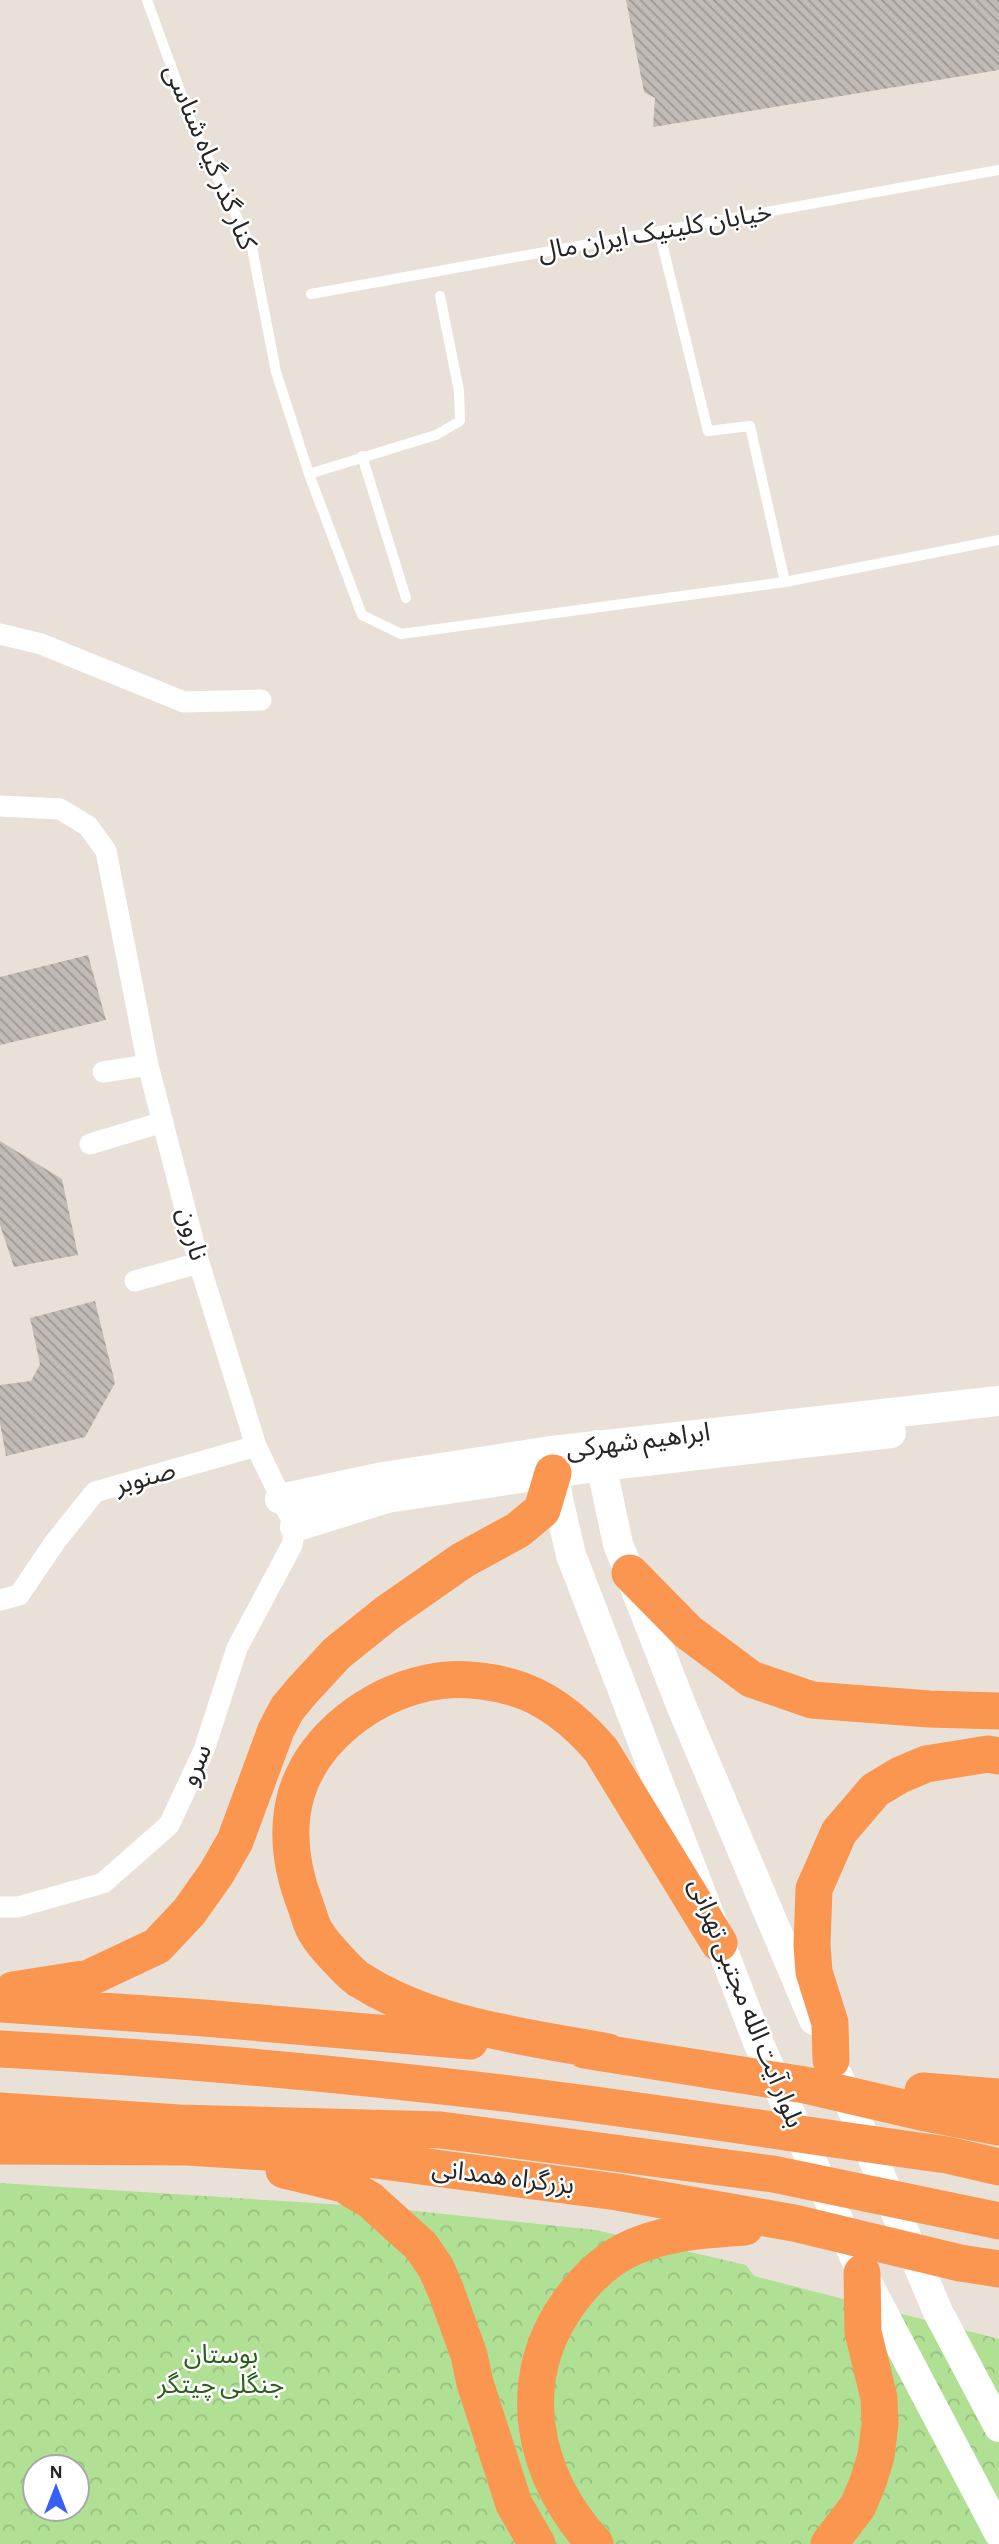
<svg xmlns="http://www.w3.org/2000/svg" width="999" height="2544" font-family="'Alegreya Sans','Noto Sans Arabic',sans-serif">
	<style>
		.forest { fill: url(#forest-crowns); fill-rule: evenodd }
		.building { fill: url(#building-back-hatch) }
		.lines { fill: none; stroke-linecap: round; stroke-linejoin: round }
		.lane { stroke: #fff; stroke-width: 10 }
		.street { stroke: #fff; stroke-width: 21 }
		.secondary { stroke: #fff; stroke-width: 30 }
		.highway { stroke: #fb9651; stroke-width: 37 }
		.labels { text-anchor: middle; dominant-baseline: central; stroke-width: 5; stroke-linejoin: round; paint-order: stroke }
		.street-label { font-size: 26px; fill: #262626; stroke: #fff }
		.park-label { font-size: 26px; fill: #2a601a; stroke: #fff }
	</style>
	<defs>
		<pattern id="forest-crowns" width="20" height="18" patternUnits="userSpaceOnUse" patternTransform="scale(1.75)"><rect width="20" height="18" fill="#b0e094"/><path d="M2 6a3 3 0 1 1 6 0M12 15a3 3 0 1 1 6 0" fill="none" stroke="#97c07f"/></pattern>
		<pattern id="building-back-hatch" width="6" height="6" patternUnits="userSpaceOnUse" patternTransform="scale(1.75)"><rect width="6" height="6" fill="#c1bbb5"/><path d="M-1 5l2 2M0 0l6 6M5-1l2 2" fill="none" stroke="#9d9893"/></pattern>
	</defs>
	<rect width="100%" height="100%" fill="#e9e1d8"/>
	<path class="forest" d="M0 2183 378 2207 596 2230 746 2265 754 2276 999 2339V2544H0ZM35 2467H77V2509H35Z"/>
	<path class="building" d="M626 0H999V70L653 127 655 98 644 92Z
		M88 955 106 1020 0 1045V977Z
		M0 1141 62 1179 78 1255 14 1267 0 1225Z
		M95 1301 115 1383 85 1437 6 1456 0 1423V1385L31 1381 40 1364 30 1318Z"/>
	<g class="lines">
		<path class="lane" d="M147 0 195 132 252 248 276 372 309 474 362 615 401 634 785 582 999 540
			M659 231 708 431 750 426 785 582
			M311 294 999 170
			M362 456 406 598
			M309 474 436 435 460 421 459 391 440 296"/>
		<path class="street" d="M0 634 41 644 184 702 261 700
			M0 806 60 809 88 826 106 851 148 1065
			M90 1144 163 1122
			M135 1281 199 1263
			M0 1600 19 1595 55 1542 95 1492 256 1446
			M0 1907H18L103 1883 169 1825 204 1750 237 1648 292 1545 295 1527 256 1446 199 1263 148 1065 103 1072"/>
		<path class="secondary" d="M597 1445 618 1544 683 1710 814 2020
			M551 1451 558 1499 571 1555 758 2042 862 2273 999 2533
			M280 1499 383 1477 551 1451 999 1401
			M295 1527 387 1498 601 1466 891 1433
			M839 2078 938 2312 999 2427"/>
		<path class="highway" d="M630 1573 688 1632 751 1679 812 1700 929 1709 999 1711
			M13 1990 89 1978 157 1946 189 1912 216 1874 235 1841 276 1730 287 1709 301 1692 337 1653 387 1613 463 1560 518 1530 542 1510 553 1473
			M0 2004 204 2018 470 2041
			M0 2049C171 2058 341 2074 511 2094 657 2112 802 2135 947 2155L999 2167
			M584 2050 805 2085 921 2112 999 2127
			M608 2052C524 2036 434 2027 360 1980 351 1975 322 1943 317 1934 311 1926 309 1914 305 1904 292 1870 286 1831 296 1795 313 1737 371 1695 427 1683 454 1677 485 1680 511 1687 548 1697 577 1722 601 1750L719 1943
			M831 2060 830 2023 814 1972 812 1945 814 1889 839 1832 875 1790 900 1775 926 1764 988 1754 999 1756
			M923 2091 999 2097
			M0 2111 179 2123 441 2130 773 2174 999 2221
			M0 2146 188 2147 360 2158 617 2192 794 2223 960 2263 999 2269
			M284 2170 343 2184 370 2200 421 2246 436 2268 446 2291 469 2355 475 2383 514 2504 537 2544
			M595 2544C532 2475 512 2380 570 2301 584 2282 604 2262 625 2251 661 2232 705 2230 745 2227
			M829 2544 858 2506 868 2482 876 2456 880 2424 879 2398 863 2332 862 2273"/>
	</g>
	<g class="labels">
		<g class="street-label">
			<text transform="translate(210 157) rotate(67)">کنار گذر گیاه شناسی</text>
			<text transform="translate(655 232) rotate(-10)">خیابان کلینیک ایران مال</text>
			<text transform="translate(192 1234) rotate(75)">نارون</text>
			<text transform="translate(638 1441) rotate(-7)">ابراهیم شهرکی</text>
			<text transform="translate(145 1478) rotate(-16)">صنوبر</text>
			<text transform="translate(196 1765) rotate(-67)">سرو</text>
			<text transform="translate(746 2003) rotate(68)">بلوار آیت الله مجتبی تهرانی</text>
			<text transform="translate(503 2177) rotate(7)">بزرگراه همدانی</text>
		</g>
		<g class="park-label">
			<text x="221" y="2355">بوستان<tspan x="221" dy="30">جنگلی چیتگر</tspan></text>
		</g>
	</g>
	<g transform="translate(56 2488)"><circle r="33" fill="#ffffff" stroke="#a8a8a8" stroke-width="2"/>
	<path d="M0-5L12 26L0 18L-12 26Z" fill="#3860f6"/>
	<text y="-10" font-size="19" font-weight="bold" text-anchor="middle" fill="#262626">N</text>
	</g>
</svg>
